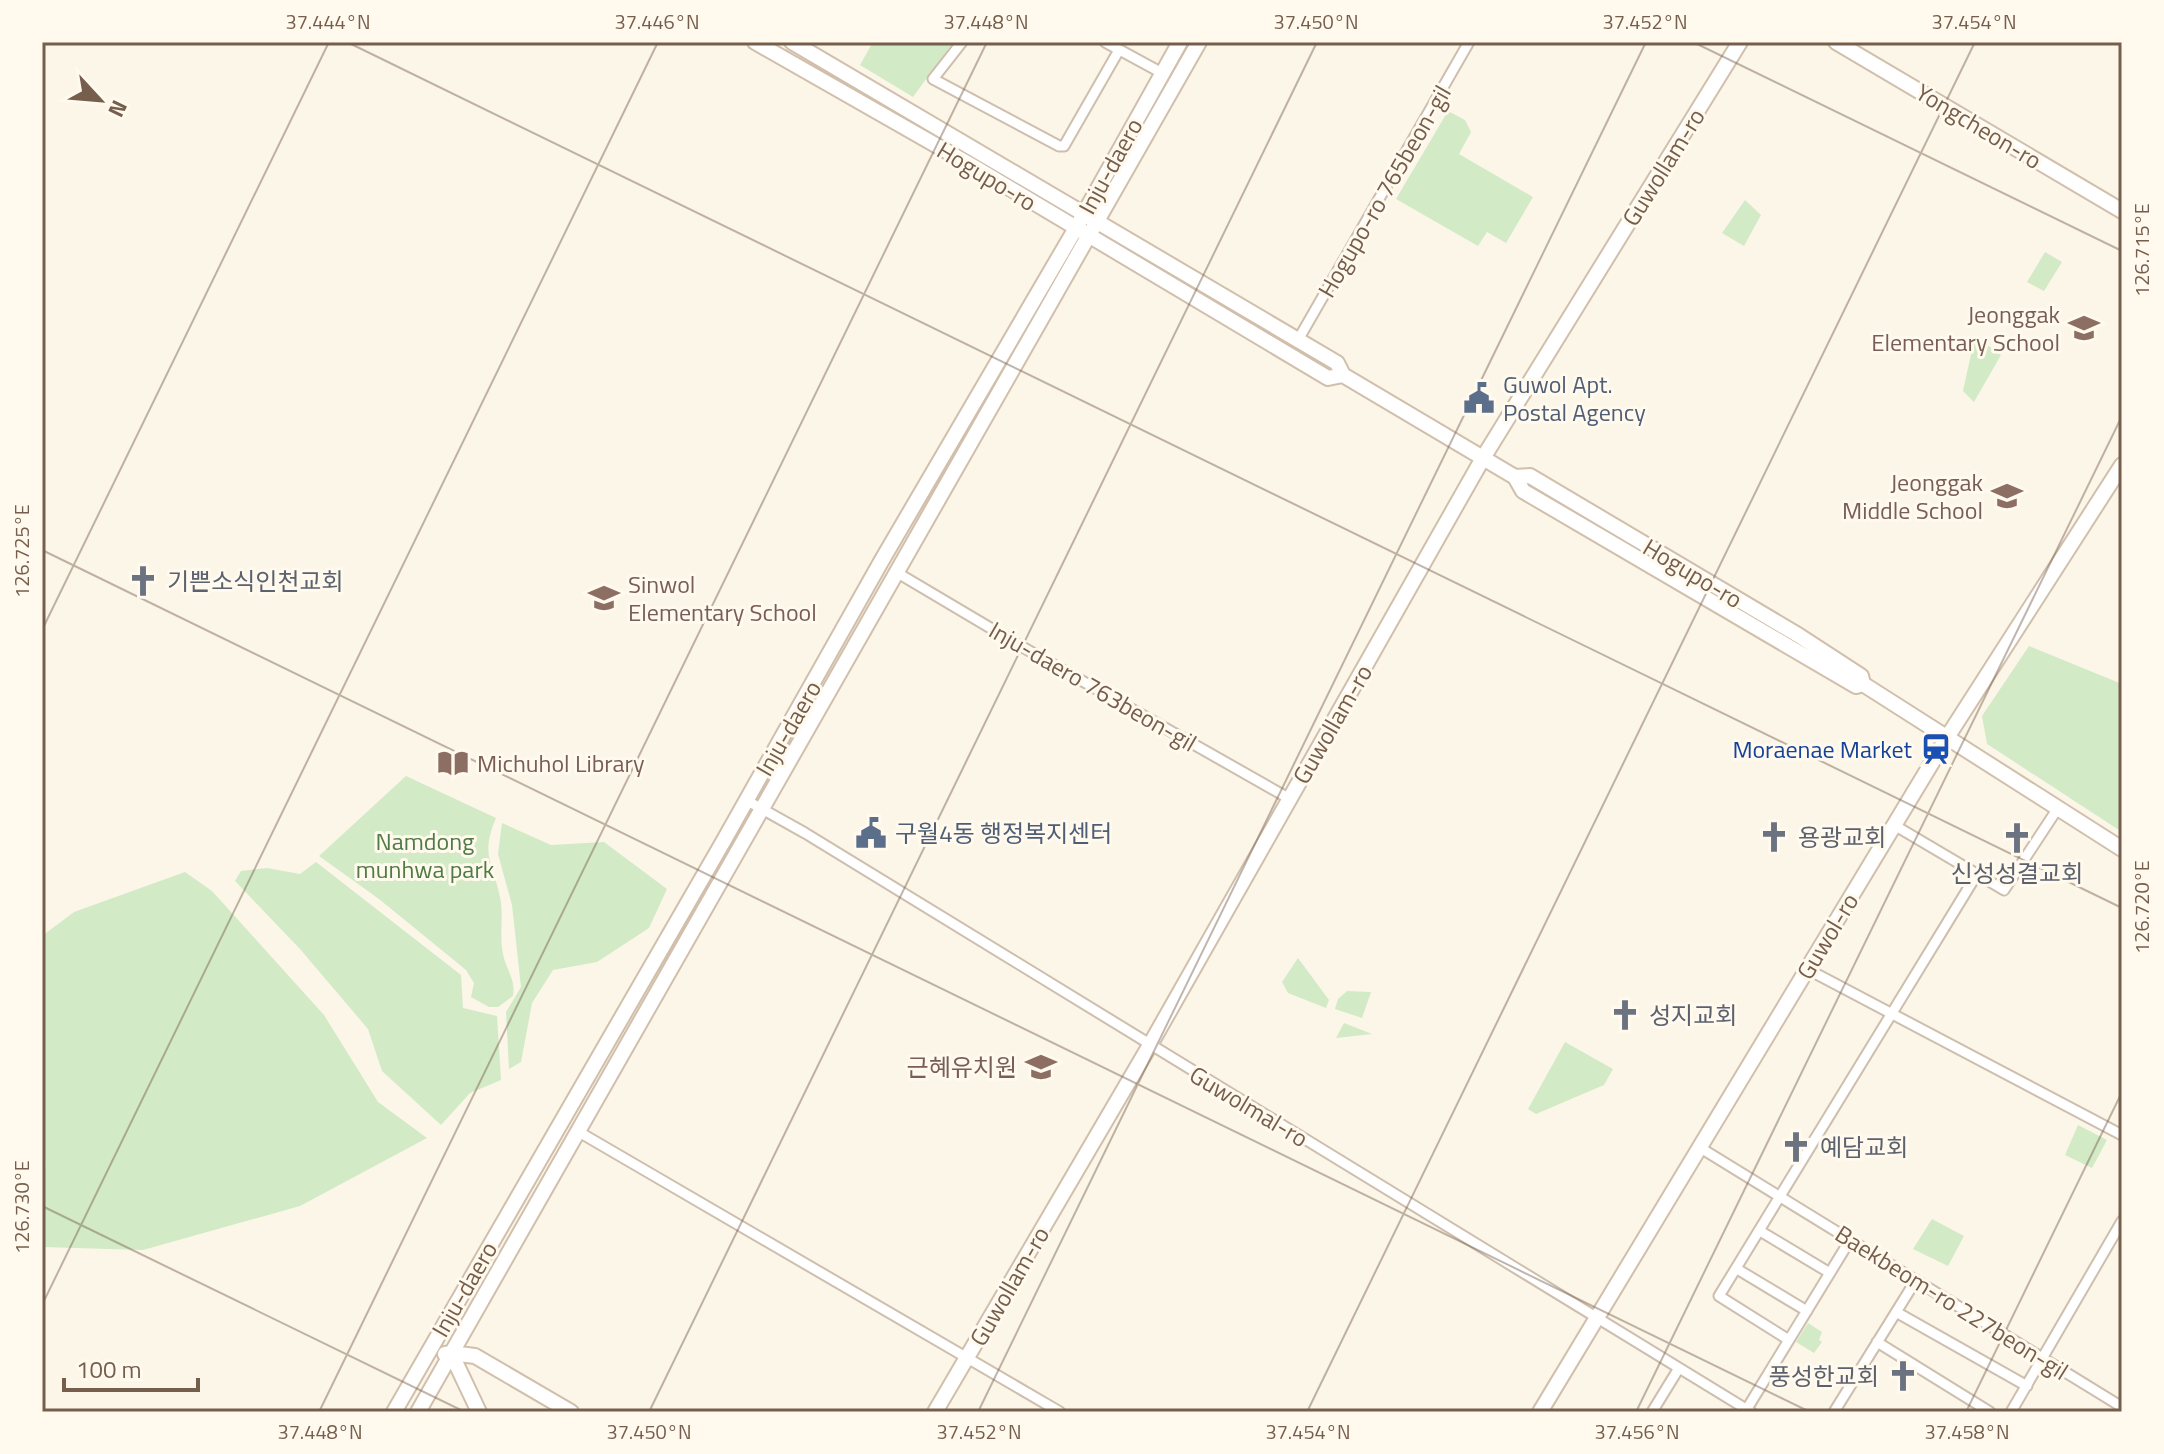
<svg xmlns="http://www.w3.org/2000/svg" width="2164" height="1454" font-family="'Titillium Web','Noto Sans KR',sans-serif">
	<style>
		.green { fill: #d2eac6 }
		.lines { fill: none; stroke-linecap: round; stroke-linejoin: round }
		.street-casing { stroke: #cebeae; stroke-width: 13 }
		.secondary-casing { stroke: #d1bfab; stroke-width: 18 }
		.street { stroke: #fff; stroke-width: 9 }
		.secondary { stroke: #fff; stroke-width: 14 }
		.ticks { fill: none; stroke: #765e4c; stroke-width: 2; stroke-opacity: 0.45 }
		.labels { text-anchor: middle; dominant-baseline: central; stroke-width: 6; stroke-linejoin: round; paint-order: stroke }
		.street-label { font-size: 24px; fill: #765e4c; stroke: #fff9ee }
		.education-label { font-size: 24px; fill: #785e54; stroke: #fff9ee; text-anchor: end }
		.service-label { font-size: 24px; fill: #4e5e75; stroke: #fff9ee; text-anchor: start }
		.worship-label { font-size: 24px; fill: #5b616d; stroke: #fff9ee; text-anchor: start }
		.transit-label { font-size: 24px; fill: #164399; stroke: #fff9ee; text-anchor: end }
		.park-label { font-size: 24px; fill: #507b44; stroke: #fff9ee }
		.neatline { fill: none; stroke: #765e4c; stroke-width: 3 }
		.ticks-label { font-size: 20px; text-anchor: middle; fill: #765e4c }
	</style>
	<rect width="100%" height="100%" fill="#fcf6e8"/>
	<path class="green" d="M873 42H953L913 97 860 65Z
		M1448 111 1465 120 1471 132 1459 154 1533 197 1506 243 1487 232 1478 246 1396 199Z
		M1745 200 1761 215 1744 246 1722 233Z
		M2045 252 2062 262 2044 291 2027 282Z
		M1975 336 2001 355 1974 402 1963 391Z
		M2029 646 2122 684V832L1987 744 1982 716Z
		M406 776 496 818C480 855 493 862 500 897 504 915 499 936 503 954 506 970 516 979 513 996L498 1007H489L471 997 474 983 466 970 379 899 319 856Z
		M502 823 551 845 604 842 667 889 649 928 597 962 553 970 532 1003 521 1062 509 1069 506 1012 521 987 512 905 498 854Z
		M316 862 461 975 463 1008 497 1016 501 1080 470 1093 441 1125 382 1071 368 1029 300 949 235 881 241 871 267 868 300 874Z
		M185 872 212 891 324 1015 378 1102 427 1138 300 1206 143 1250 42 1247V1193L46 1161 42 1159V936L74 912Z
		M1298 958 1329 1000 1326 1008 1288 993 1282 982Z
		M1347 991 1371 992 1362 1018 1335 1009 1338 999Z
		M1344 1023 1372 1034 1336 1038Z
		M1565 1042 1613 1069 1604 1085 1536 1114 1528 1109Z
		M2078 1125 2107 1140 2092 1168 2065 1155Z
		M1932 1219 1964 1236 1948 1266 1913 1249Z
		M1808 1323 1822 1332 1819 1340 1822 1342 1814 1353 1796 1342Z"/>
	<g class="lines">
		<defs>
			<path id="street" d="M962 42 933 79 1059 146H1064L1119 50
				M1105 42 1162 73
				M1298 340 1469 42
				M896 572 1019 645 1290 799
				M746 800 805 833 1751 1412
				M1894 825 2004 890 2058 808
				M1807 969 2122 1135
				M579 1132 1060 1412
				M1699 1147 2122 1407
				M1760 1231 1830 1273
				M1737 1269 1807 1311
				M1896 1312 2027 1386
				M1789 1340 1719 1296 1977 874
				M1877 1342 1990 1412
				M1652 1412 1679 1368
				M1745 1412 1850 1240
				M1834 1412 1916 1280
				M2011 1412 2122 1221"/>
			<path id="secondary" d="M755 42 976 168 1328 378 1343 375
				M792 42 1337 363 1343 375 1515 477 1523 491 1856 686 1863 684 2122 849
				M1836 42 2122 211
				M1515 477 1530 476 1798 635 1861 676 1863 684
				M451 1353 475 1356 571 1412
				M445 1354 451 1353 479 1412
				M394 1412 723 842 882 560 1076 228 1180 42
				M418 1412 1199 42
				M935 1412 1150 1045 1483 458 1740 42
				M1540 1412 1948 736 2122 465"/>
		</defs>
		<use href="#street" class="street-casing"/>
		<use href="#secondary" class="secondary-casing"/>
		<use href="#street" class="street"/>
		<use href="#secondary" class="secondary"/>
	</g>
	<path class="ticks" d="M347 42 2122 908M1693 42 2122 251M42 550 1810 1412M42 630 329 42M42 1206 465 1412M42 1305 658 42M319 1412 987 42M649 1412 1317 42M978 1412 1646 42M1307 1412 1975 42M1636 1412 2122 416M1966 1412 2122 1092"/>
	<defs>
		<symbol id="school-bare" viewBox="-9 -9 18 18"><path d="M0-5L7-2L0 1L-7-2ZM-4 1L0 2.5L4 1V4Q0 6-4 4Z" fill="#8d6e63" stroke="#fff9ee" stroke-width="2.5" paint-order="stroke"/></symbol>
		<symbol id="civic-bare" viewBox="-9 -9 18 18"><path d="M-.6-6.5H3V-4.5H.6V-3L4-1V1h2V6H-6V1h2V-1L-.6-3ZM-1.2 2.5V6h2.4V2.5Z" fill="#5c6f8a" stroke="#fff9ee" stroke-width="2.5" paint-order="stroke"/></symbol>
		<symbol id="church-bare" viewBox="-9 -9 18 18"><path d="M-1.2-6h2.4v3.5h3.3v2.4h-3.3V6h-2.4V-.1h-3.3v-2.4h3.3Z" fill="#6b7280" stroke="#fff9ee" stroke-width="2.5" paint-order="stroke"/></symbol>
		<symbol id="station-bare" viewBox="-9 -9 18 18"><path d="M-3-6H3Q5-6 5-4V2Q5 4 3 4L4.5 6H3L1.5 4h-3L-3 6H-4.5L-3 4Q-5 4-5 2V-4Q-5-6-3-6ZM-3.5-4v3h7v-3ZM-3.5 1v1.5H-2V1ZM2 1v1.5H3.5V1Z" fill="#1a4fb4" stroke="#fff9ee" stroke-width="2.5" paint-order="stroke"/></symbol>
		<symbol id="library-bare" viewBox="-9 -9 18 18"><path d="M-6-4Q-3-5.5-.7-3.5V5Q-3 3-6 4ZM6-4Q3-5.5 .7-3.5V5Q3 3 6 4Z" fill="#8d6e63" stroke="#fff9ee" stroke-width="2.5" paint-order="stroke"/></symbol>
	</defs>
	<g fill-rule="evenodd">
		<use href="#school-bare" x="2062" y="306" width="44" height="44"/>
		<use href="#civic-bare" x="1457" y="376" width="44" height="44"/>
		<use href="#school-bare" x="1985" y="474" width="44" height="44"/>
		<use href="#church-bare" x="121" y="559" width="44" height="44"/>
		<use href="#school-bare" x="582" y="576" width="44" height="44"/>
		<use href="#station-bare" x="1914" y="727" width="44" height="44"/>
		<use href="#library-bare" x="431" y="741" width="44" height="44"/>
		<use href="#civic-bare" x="849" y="811" width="44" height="44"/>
		<use href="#church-bare" x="1752" y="815" width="44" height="44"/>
		<use href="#church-bare" x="1995" y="816" width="44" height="44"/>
		<use href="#church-bare" x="1603" y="993" width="44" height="44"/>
		<use href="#school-bare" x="1019" y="1045" width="44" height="44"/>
		<use href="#church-bare" x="1774" y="1125" width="44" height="44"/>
		<use href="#church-bare" x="1881" y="1354" width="44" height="44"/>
	</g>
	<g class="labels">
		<g class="street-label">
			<text transform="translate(1979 126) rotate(31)">Yongcheon-ro</text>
			<text transform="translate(1110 166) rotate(-61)">Inju-daero</text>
			<text transform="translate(1663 167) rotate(-58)">Guwollam-ro</text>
			<text transform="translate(987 176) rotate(31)">Hogupo-ro</text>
			<text transform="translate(1384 191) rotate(-60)">Hogupo-ro 765beon-gil</text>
			<text transform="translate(1693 573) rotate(31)">Hogupo-ro</text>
			<text transform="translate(1093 686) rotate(30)">Inju-daero 763beon-gil</text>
			<text transform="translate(1332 724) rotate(-60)">Guwollam-ro</text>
			<text transform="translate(788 728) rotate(-60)">Inju-daero</text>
			<text transform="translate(1827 936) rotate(-59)">Guwol-ro</text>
			<text transform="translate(1249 1106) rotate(31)">Guwolmal-ro</text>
			<text transform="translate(1009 1286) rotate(-60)">Guwollam-ro</text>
			<text transform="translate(464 1289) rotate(-60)">Inju-daero</text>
			<text transform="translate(1952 1302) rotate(32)">Baekbeom-ro 227beon-gil</text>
		</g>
		<g class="education-label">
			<text x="2060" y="314">Jeonggak<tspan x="2060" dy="28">Elementary School</tspan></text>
			<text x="1983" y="482">Jeonggak<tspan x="1983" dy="28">Middle School</tspan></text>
			<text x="628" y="584" text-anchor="start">Sinwol<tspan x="628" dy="28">Elementary School</tspan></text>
			<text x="477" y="763" text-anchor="start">Michuhol Library</text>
			<text x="1017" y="1067">근혜유치원</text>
		</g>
		<g class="service-label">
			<text x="1503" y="384">Guwol Apt.<tspan x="1503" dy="28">Postal Agency</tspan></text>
			<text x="895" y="833">구월4동 행정복지센터</text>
		</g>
		<g class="worship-label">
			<text x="167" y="581">기쁜소식인천교회</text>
			<text x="1798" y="837">용광교회</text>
			<text x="2017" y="873" text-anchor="middle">신성성결교회</text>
			<text x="1649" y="1015">성지교회</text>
			<text x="1820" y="1147">예담교회</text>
			<text x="1879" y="1376" text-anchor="end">풍성한교회</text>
		</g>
		<g class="transit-label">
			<text x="1912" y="749">Moraenae Market</text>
		</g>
		<g class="park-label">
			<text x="425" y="841">Namdong<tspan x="425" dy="28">munhwa park</tspan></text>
		</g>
	</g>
	<rect width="2164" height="1454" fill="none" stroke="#fff9ee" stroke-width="88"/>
	<g transform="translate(100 100) rotate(116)" stroke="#fff9ee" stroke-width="6" paint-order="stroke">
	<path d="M0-6L14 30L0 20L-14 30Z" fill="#765e4c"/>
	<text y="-12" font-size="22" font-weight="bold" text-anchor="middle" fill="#765e4c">N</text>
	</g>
	<path d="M64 1378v12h134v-12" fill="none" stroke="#765e4c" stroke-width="4"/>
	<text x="76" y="1378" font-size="24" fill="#765e4c" stroke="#fff9ee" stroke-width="6" paint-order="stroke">100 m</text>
	<rect x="44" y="44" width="2076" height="1366" class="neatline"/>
	<g class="ticks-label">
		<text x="328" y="29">37.444°N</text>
		<text x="657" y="29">37.446°N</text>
		<text x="986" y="29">37.448°N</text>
		<text x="1316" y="29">37.450°N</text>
		<text x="1645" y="29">37.452°N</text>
		<text x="1974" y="29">37.454°N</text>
		<text transform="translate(2142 250) rotate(-90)" y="7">126.715°E</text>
		<text transform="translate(22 551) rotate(-90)" y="7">126.725°E</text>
		<text transform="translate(2142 907) rotate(-90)" y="7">126.720°E</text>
		<text transform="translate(22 1207) rotate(-90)" y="7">126.730°E</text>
		<text x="320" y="1439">37.448°N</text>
		<text x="649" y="1439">37.450°N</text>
		<text x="979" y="1439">37.452°N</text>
		<text x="1308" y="1439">37.454°N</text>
		<text x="1637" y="1439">37.456°N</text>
		<text x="1967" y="1439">37.458°N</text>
	</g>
</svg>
